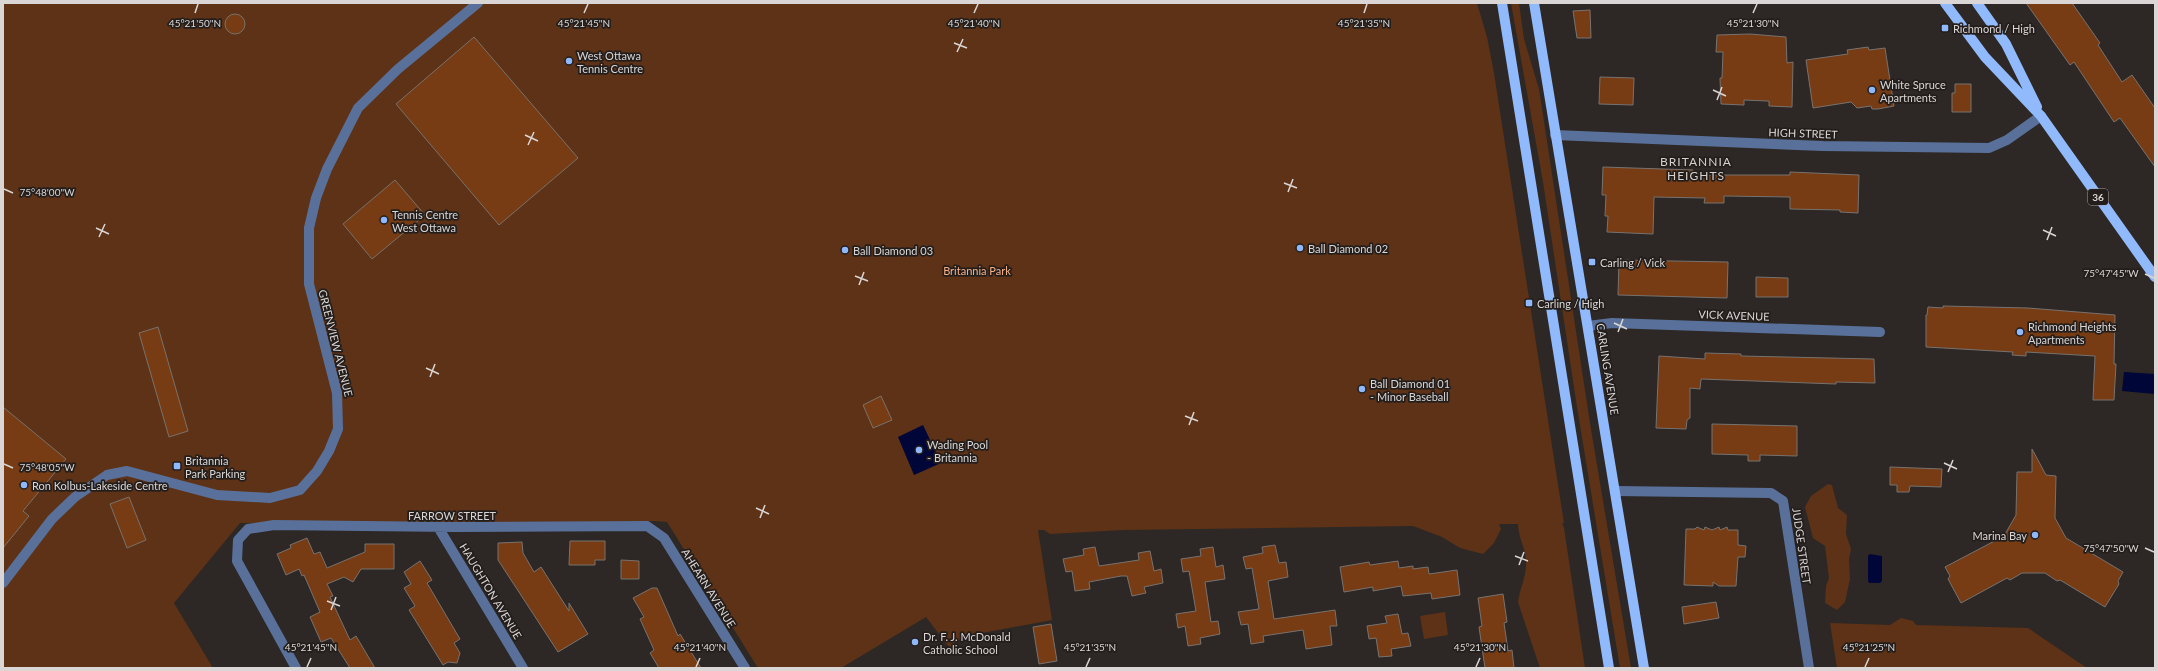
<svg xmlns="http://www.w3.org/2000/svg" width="2158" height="671" font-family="Lato,sans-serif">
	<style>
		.green { fill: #5d3216 }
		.water { fill: #000637 }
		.building { fill: #773c14; stroke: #77726f }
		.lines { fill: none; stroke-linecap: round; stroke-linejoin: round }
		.minor { stroke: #59719a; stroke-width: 10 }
		.major { stroke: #91bafd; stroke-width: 10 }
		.ticks { fill: none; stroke: #d9d6d5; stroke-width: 1.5 }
		.poi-dot { fill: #8fb8fd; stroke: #231e1c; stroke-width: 1.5 }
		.labels { text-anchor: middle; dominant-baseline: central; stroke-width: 3.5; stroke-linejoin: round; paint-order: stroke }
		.shield { fill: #231e1c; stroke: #a29f9e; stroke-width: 1 }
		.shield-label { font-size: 10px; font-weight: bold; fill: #d9d6d5 }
		.poi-label { font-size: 11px; fill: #d9d6d5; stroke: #231e1c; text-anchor: start }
		.street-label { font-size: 11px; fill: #d9d6d5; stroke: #231e1c }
		.park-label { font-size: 11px; fill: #f8b087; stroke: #231e1c }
		.neighbourhood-label { font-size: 12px; letter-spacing: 1px; fill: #d7d1cd; stroke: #231e1c }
		.ticks-label { font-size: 10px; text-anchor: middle; fill: #d9d6d5; stroke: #231e1c; stroke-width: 3.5; stroke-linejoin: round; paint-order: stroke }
	</style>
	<rect width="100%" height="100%" fill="#2d2825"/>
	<path class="green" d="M3 3H1477L1487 37 1494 73 1564 523H1562L1564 528 1585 668H1540L1518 602C1520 588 1527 575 1526 560 1525 547 1518 536 1518 524H1499L1501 529 1494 543 1483 554 1460 548 1442 537 1413 526 1124 530 1050 534 1044 530H1038L1052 620 966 636 949 647 926 617 841 668H758L667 522 655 521 426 526 240 523 174 603 213 668H3Z
		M1511 3H1519L1524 39 1539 89 1590 423 1631 668H1620L1577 407 1543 182Z
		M1828 484 1832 485 1838 508 1847 515 1846 534 1851 549 1849 559 1850 579 1845 602 1837 610 1825 603 1826 586 1829 578 1825 546 1813 538 1805 507 1811 496Z
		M1445 612 1448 635 1424 639 1420 616Z
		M1901 618 1913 621 1916 625 2028 628 2087 668H1837L1830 623 1890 625Z"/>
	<path class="water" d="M2124 372 2155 374V394L2122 391Z
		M923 425 941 463 914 475 898 437Z
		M1870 554 1882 556V581L1880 583H1869L1868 581V556Z"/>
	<path class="building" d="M2026 3H2072L2100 43 2098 45 2122 82 2132 75 2155 108V167L2120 118 2114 122 2074 62 2070 65Z
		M1590 10 1591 38H1577L1573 11Z
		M225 24a10 10 0 1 1 20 0a10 10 0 1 1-20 0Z
		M1750 34 1786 37 1787 63 1793 62 1792 107 1769 106V101H1767L1744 100V105L1721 104 1720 78H1722L1723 52H1716L1717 35Z
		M474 37 578 158 499 225 396 104Z
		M1868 47 1869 50 1885 48 1894 106 1878 109H1872L1871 106 1857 108 1851 102 1813 108 1806 60 1848 54 1847 50Z
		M1600 77 1634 78 1633 105 1599 104Z
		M1955 84H1971V112H1952V93H1955Z
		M1603 167 1693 170V175H1790V172L1859 175 1858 213 1840 212V210L1790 209V197L1724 196V203H1704L1705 198 1654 197 1653 234 1607 232 1608 216H1605L1606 195H1602Z
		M395 180 425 215 372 259 343 224Z
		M1619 260 1728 262 1727 298 1618 295Z
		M1756 277 1788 278V297H1756Z
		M1943 306 2028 308 2115 315 2114 364H2116L2114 400H2093L2095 356 2026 352V356L2012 355 2013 352 1926 347V315H1927L1928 307 1943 308Z
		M158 327 188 431 169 437 139 333Z
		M1705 353 1741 354V356L1874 359 1875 383 1836 382V384L1701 379 1700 389 1690 388V418L1687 420 1686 429 1656 428 1659 356 1705 359Z
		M881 396 892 420 873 428 863 405Z
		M3 407 66 459 23 511 29 516 3 548Z
		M1712 424 1797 426V456L1760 455V461H1748V455L1712 454Z
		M2032 449 2046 475 2056 476 2055 518 2066 538 2123 572 2118 581 2119 584 2105 607 2060 580 2057 581 2045 573H2022L2010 580 2007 578 1961 603 1948 579 1950 576 1945 567 2004 536 2016 515 2017 472H2032Z
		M1890 467 1942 469 1941 487 1910 486 1909 492H1897V485H1890Z
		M129 497 146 540 127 548 110 504Z
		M1697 527 1704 530 1705 527 1712 530 1719 527 1720 530 1727 527 1728 530H1738V545L1746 546 1745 557H1738L1736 586H1719L1713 582V586L1684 585 1686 529H1695Z
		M307 538 314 554 320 552 327 568 365 552V544H394V569H361L353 582 344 577 327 584 333 596 330 597 350 640 356 636 375 668H350L331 638 321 642 310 617 320 612 304 575 302 576 299 569 286 575 277 554 291 548 290 545Z
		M570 541H605V560H595V565H569Z
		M522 542 523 553 534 572 541 567 569 611V603L588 634 558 652 498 560V543Z
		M1275 545 1279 563 1286 562 1288 577 1268 581 1274 619 1335 610 1337 626H1330L1332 645 1306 649 1303 630 1263 636 1264 642 1251 644 1248 624 1241 625 1238 612 1259 609 1252 568 1246 569 1243 557 1263 553 1262 547Z
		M1095 547 1099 566 1139 560 1138 553 1150 551 1154 571 1161 569 1163 583 1144 587 1146 593 1132 596 1127 576H1121L1089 582 1090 589 1075 591 1072 571 1066 572 1063 559 1084 555 1083 549Z
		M1213 547 1216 567 1223 565 1225 579 1205 582 1211 622 1218 621 1220 634 1200 638 1201 644 1188 646 1185 626 1178 628 1176 614 1196 611 1189 571 1183 572 1181 559 1201 556 1200 549Z
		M621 560 639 561V579H621Z
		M420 561 432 580 427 583 460 639 454 643 460 653 457 663 448 662 443 665 409 610 415 606 404 588 411 584 404 572Z
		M1398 561 1399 568 1413 566V569L1428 567 1429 574 1457 570 1460 595 1432 599 1431 593 1403 596 1401 586 1373 591V587L1344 592 1340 567 1369 562 1370 565Z
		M652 588H657L678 636 680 634 701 668H659L650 653 654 650 640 619 644 617 633 598Z
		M1503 594 1507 622 1504 623 1508 651 1512 650 1514 668H1485L1479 627 1482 626 1478 598Z
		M1716 602 1719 618 1684 624 1682 607Z
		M1398 614 1402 634 1408 633 1411 646 1391 649 1392 656 1379 657 1376 638 1369 639 1367 626 1387 623 1385 616Z
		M1051 624 1057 661 1039 664 1033 627Z"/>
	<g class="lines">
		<path class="minor" d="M1555 135 1823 146 1989 148 2007 140 2041 116
			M1588 326 1612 323 1880 332
			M1615 491 1771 493 1783 501 1809 668
			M438 527 523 668
			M3 583 52 519 75 497 107 475 127 471 217 495 270 498 300 490 317 471 329 451 338 429 337 393 309 284V228L316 198 327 169 358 108 398 69 478 3
			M296 668 237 561 238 540 248 529 274 525 454 527 647 526 664 538 745 668"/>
		<path class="major" d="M1502 3 1609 668
			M1534 3 1644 668
			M1945 3 1985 57 2041 116 2155 277
			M1977 3 2006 44 2037 107"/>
	</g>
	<path class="ticks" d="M195 13 198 4M584 13 588 4M974 13 978 4M1364 13 1367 4M1753 13 1757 4M954 43 967 48M957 52 963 39M1713 90 1726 96M1717 100 1722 87M525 135 538 141M528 145 534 132M1284 183 1297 188M4 189 13 193M1288 192 1293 179M96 228 109 234M2043 230 2056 236M99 237 105 224M2047 240 2052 227M2145 274 2154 278M855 276 868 281M859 285 864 272M1614 323 1627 329M1618 332 1623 319M426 368 439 374M430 377 435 364M1185 416 1198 421M1189 425 1194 412M1944 463 1957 469M4 464 13 468M1948 472 1953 460M756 508 769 514M760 518 765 505M2145 548 2154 552M1515 556 1528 561M1519 565 1524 552M327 601 340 606M331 610 336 597M307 667 311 658M696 667 700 658M1086 667 1090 658M1476 667 1480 658M1865 667 1869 658"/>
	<g class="poi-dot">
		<rect x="1941" y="24" width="8" height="8" rx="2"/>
		<circle cx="569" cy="61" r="4"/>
		<circle cx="1872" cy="90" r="4"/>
		<circle cx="384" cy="220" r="4"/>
		<circle cx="1300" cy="248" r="4"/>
		<circle cx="845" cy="250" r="4"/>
		<rect x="1588" y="258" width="8" height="8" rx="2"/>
		<rect x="1525" y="299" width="8" height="8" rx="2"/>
		<circle cx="2020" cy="332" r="4"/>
		<circle cx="1362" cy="389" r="4"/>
		<circle cx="919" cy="450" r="4"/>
		<rect x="173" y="462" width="8" height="8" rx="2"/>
		<circle cx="24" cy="485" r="4"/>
		<circle cx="2035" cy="535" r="4"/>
		<circle cx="915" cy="642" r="4"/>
	</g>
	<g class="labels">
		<rect class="shield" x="2088" y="189" width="20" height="16" rx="3"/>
		<g class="shield-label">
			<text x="2098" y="197">36</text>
		</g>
		<g class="poi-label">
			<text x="1953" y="28">Richmond / High</text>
			<text x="577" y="55">West Ottawa<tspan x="577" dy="13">Tennis Centre</tspan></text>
			<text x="1880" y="84">White Spruce<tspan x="1880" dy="13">Apartments</tspan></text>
			<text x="392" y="214">Tennis Centre<tspan x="392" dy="13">West Ottawa</tspan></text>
			<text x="1308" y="248">Ball Diamond 02</text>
			<text x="853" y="250">Ball Diamond 03</text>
			<text x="1600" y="262">Carling / Vick</text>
			<text x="1537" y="303">Carling / High</text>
			<text x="2028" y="326">Richmond Heights<tspan x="2028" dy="13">Apartments</tspan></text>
			<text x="1370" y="383">Ball Diamond 01<tspan x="1370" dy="13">- Minor Baseball</tspan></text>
			<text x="927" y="444">Wading Pool<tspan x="927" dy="13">- Britannia</tspan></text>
			<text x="185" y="460">Britannia<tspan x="185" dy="13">Park Parking</tspan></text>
			<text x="32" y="485">Ron Kolbus-Lakeside Centre</text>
			<text x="2027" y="535" text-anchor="end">Marina Bay</text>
			<text x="923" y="636">Dr. F. J. McDonald<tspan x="923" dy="13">Catholic School</tspan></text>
		</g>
		<g class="street-label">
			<text transform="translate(1803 133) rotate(2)">HIGH STREET</text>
			<text transform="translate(1734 315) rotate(2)">VICK AVENUE</text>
			<text transform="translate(336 343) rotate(76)">GREENVIEW AVENUE</text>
			<text transform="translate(1608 369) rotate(81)">CARLING AVENUE</text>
			<text x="452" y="515">FARROW STREET</text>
			<text transform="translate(1802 546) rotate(82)">JUDGE STREET</text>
			<text transform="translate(709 588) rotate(58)">AHEARN AVENUE</text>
			<text transform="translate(491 591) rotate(59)">HAUGHTON AVENUE</text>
		</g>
		<g class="park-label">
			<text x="977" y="270">Britannia Park</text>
		</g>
		<g class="neighbourhood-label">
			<text x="1696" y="161">BRITANNIA<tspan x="1696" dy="14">HEIGHTS</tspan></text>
		</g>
	</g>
	<g class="ticks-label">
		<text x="974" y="27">45°21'40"N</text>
		<text x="1364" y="27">45°21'35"N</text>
		<text x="1753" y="27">45°21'30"N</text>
		<text x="195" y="27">45°21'50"N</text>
		<text x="584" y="27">45°21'45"N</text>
		<text x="47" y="196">75°48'00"W</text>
		<text x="2111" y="277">75°47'45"W</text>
		<text x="47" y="471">75°48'05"W</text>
		<text x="2111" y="552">75°47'50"W</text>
		<text x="311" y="651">45°21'45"N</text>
		<text x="700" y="651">45°21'40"N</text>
		<text x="1090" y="651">45°21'35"N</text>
		<text x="1480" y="651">45°21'30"N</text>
		<text x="1869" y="651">45°21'25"N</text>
	</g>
	<rect width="2158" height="671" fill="none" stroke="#d9d6d5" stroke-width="8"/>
</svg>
